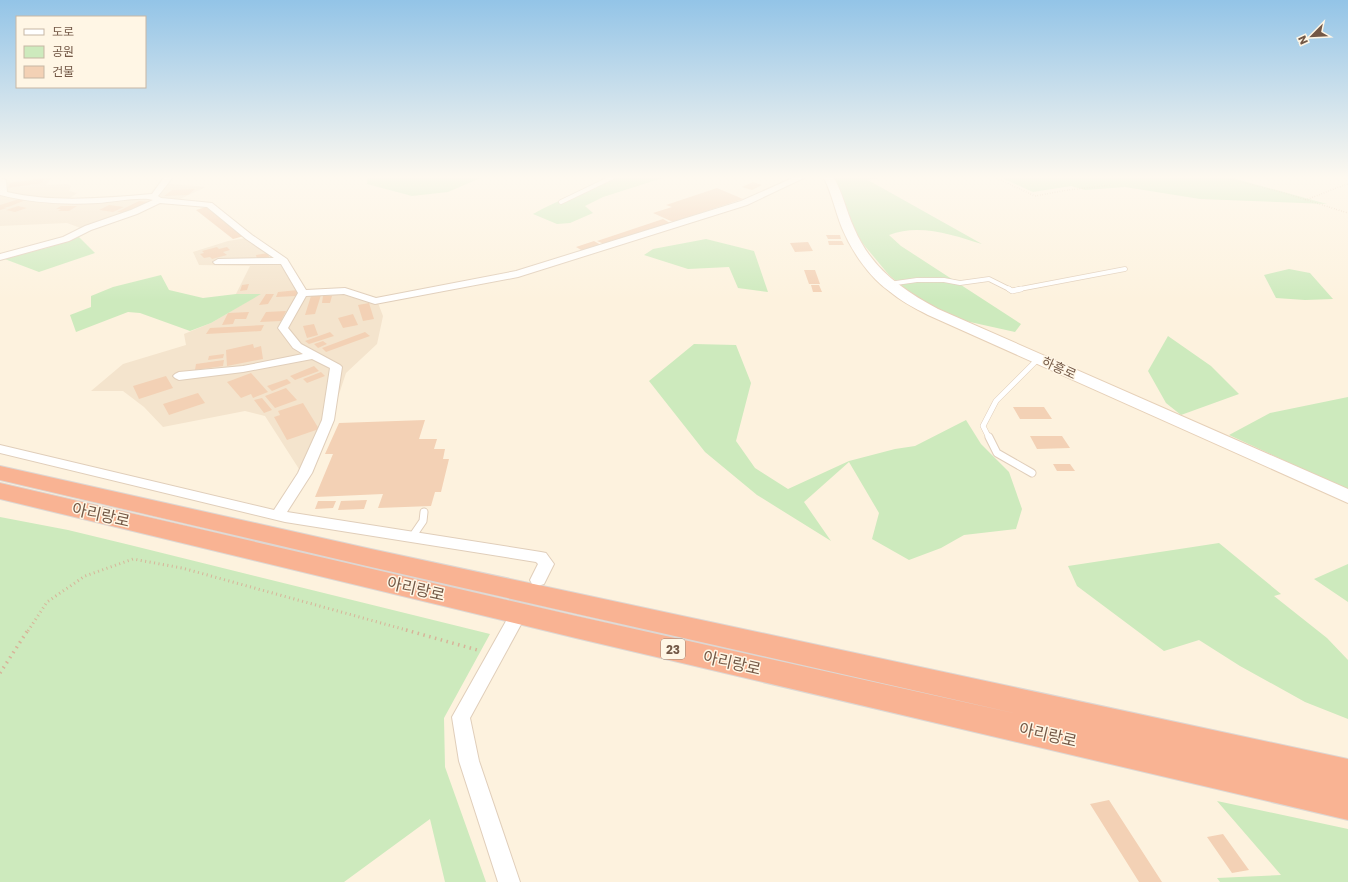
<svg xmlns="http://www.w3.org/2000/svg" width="1348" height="882" font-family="Poppins,'Noto Sans KR',sans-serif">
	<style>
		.residential { fill: #f4e4cd }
		.green { fill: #cdeabd }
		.building { fill: #f3d1b5 }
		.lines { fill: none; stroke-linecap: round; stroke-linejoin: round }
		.lane-far2-casing { stroke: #e0ceba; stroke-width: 5.5 }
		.lane-far1-casing { stroke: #e0ceba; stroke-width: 6 }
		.lane-casing { stroke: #e0ceba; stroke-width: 9 }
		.street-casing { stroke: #e0ceba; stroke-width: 2 }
		.secondary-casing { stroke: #e6d0b8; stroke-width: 2 }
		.highway-casing { stroke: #ddd7d3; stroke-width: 2 }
		.path-far2 { stroke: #d7b499; stroke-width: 1.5; stroke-dasharray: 0.5 2; stroke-linecap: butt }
		.path-far1 { stroke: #d7b499; stroke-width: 3; stroke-dasharray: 1 3.5; stroke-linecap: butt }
		.path { stroke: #d7b499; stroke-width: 3.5; stroke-dasharray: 1.5 4.5; stroke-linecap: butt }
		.lane-far2 { stroke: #fff; stroke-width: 4 }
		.lane-far1 { stroke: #fff; stroke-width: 5 }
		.lane { stroke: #fff; stroke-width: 7 }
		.street { fill: #fff; fill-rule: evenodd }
		.secondary { fill: #fff; fill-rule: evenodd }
		.highway { fill: #f9b393; fill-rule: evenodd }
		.labels { text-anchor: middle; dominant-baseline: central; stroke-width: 3; stroke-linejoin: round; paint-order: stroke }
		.shield { fill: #fff6e5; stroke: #9d8776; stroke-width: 1 }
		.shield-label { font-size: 12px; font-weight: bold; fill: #735846 }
		.street-label { font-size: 13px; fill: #735846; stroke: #fff6e5 }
		.near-street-label { font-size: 16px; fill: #735846; stroke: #fff6e5 }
	</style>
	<rect width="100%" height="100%" fill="#fdf2de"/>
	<path class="residential" d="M52 177 46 185 67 184 71 186 69 191 77 193 70 198 148 196 159 183 206 187 180 199 159 202 86 230 67 223 0 226V183Z
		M246 238 282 264 307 295 342 293 378 303 383 316 377 344 346 373 313 473 299 469 265 416 245 411 163 427 144 407 123 391H91L123 364 186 345 184 334 211 323 260 294H236L250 266 199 265 193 252 228 241Z"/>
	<path class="green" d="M368 176H485L448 192 412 196 367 184Z
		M606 176H669L603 197 585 206 593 213 570 223 557 224 533 214C557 200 584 192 606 176Z
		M823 176H887L868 180 982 244C953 235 919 223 889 235L901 246 1021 324 1015 332 961 320 916 298 889 275 859 239Z
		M998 176H1234L1236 179 1327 204 1200 199 1125 187 1085 190 1071 186 1033 192Z
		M78 236 95 253 39 272 2 258 47 248Z
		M706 239 754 251 768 292 738 288 729 267 688 269 644 255 653 249Z
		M1289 269 1310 273 1333 299 1305 300 1276 298 1264 275Z
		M161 275 169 290 203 298 236 294H261L211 323 190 331 140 313 128 312 76 332 70 315 91 307V296L113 287Z
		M1168 336 1211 366 1239 394 1181 415 1166 403 1148 371Z
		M694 344 736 345 751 383 736 441 755 468 788 489 849 461 895 449 915 446 966 420 981 444 1009 472 1022 509 1016 529 964 535 941 548 909 560 872 539 879 513 849 462 804 502 831 541 757 495 705 452 649 381Z
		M1348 397V490L1229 435 1270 413Z
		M0 517 68 530 130 545 490 634 444 718 445 767 486 882H445L430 819 344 882H0Z
		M1219 543 1281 594 1274 596 1327 638 1348 660V719L1305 702 1240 666 1199 640 1164 651 1077 586 1068 566Z
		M1348 564V602L1314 579Z
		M1217 801 1348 829V882H1220L1217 878 1281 875Z"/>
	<path class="building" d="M44 179 42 183 8 188 10 183Z
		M753 182 762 185 752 190 742 187Z
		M717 188 743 199 673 222 653 213 672 207 666 205Z
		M195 189 188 195 164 196 172 190Z
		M19 199 26 200 8 207H4L7 208 0 210V205Z
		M139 201 149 202 127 213 117 212Z
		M109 205 124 207 113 212 99 210Z
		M18 206 27 208 15 212 6 210Z
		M61 206H77L69 211H58L61 209H56Z
		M206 207 244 236 233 239 196 210Z
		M663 219 670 223 604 244 597 241Z
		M826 235H840L841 239H828Z
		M594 241 601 245 583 251 576 247Z
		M828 241H842L844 245H829Z
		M808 242 813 251 795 252 790 243Z
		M217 247 219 249 227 247 230 250 223 252 227 255 212 259 210 257 204 258 200 254 204 253 202 251Z
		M268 253 269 257 257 259 256 255Z
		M804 270H815L820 284H809Z
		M249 284 247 290 240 291 242 285Z
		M811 285H819L822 292H813Z
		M298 290 296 296 276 297 278 292Z
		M266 294H274L268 304 259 305Z
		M321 295 315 314 305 315 311 296Z
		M323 296H332L330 303H322Z
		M369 303 374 319 363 321 358 305Z
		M286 311 281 321 260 322 266 312Z
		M249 312 246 319H235L233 324 222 325 228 313Z
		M353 314 358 325 343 328 338 318Z
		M314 324 318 335 307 338 303 326Z
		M264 325 261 331 206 334 210 328Z
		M330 332 334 336 309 344 305 341Z
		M365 332 370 336 326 352 322 348Z
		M323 341 327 344 318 348 314 344Z
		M253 344 254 348 261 346 263 359 227 366 226 350Z
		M224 354 223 358 208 360 209 356Z
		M224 360 223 366 195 370 196 364Z
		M314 366 319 371 295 380 290 376Z
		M321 372 325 376 307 383 303 379Z
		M251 373 268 392 253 398 251 394 241 398 227 382Z
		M166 376 173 388 139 399 133 386Z
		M287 379 291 383 272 391 267 386Z
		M286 388 297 400 275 408 265 396Z
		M198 393 205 403 169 415 163 404Z
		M262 398 272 410 264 413 254 400Z
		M303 403 319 429 287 440 274 417 280 415 278 411Z
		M1013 407H1044L1052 419H1020Z
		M425 420 419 439H437L434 449H445L443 459H449L441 492H435L431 506 378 508 383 494 315 497 333 454H325L339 423Z
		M1030 436H1062L1070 448 1037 449Z
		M1053 464H1070L1075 471H1057Z
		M367 500 364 509 338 510 341 501Z
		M318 501H336L333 508 315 509Z
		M1109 800 1162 882H1139L1090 804Z
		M1223 834 1249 870 1232 873 1207 837Z"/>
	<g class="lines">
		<defs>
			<path id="lane-far2" d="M561 202 615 176
				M889 284 917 280H944L960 283 989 279 1011 290
				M1015 290 1125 269"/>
			<path id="lane-far1" d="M1009 289 1012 291 1021 289
				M989 438 983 426 996 401 1038 359"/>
			<path id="lane" d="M989 437 997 453 1032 473
				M412 537 423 521 424 512"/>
			<path id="street" d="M165 176H174L158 196 161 198 212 203 252 235 287 259 306 290 345 288 376 298 516 271 741 201 797 176H808L747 205 518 277 375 304 344 294 306 296 288 328 301 344 340 365 342 367 334 420 312 473 287 512 541 552 546 553 554 564 544 584 538 586 532 584 530 580 538 564 536 562 285 522 0 453V445L274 510 298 473 322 420 330 368 312 359 243 372 179 380 175 378 173 376 175 374 179 372 243 366 303 354 293 348 278 328 298 293 281 264H215L213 262 218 259 274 258 246 239 207 207 160 203 137 214 91 230 69 241 0 260V254L63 237 85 226 131 210 153 200C143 196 111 202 98 203 65 205 33 203 0 195V178L6 180 7 192C55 203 103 198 152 194Z
				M516 613 522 614 524 619 470 718 479 761 520 882H498L459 761 452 717 510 614Z"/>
			<path id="secondary" d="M823 176H833C843 193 846 211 854 228 871 268 901 289 938 309L1348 489V503L928 315C914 308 901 301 889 291 869 277 851 250 842 228 835 211 832 193 823 176Z"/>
			<path id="highway" d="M0 466 371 549 1348 759V820L576 638 0 499V483L576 616 1018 714 371 567 0 480Z"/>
		</defs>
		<use href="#lane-far2" class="lane-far2-casing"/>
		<use href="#lane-far1" class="lane-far1-casing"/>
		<use href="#lane" class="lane-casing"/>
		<use href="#street" class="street-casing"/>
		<use href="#secondary" class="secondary-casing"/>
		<use href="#highway" class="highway-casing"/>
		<path class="path-far2" d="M992 176 1035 196 1068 190 1111 185
			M1216 176 1281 192 1348 213
			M1305 200C1320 195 1332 189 1348 184"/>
		<path class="path-far1" d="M28 631 47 602 85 576 133 559 182 568 410 631"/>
		<path class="path" d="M406 630 481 651
			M0 673 28 630"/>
		<use href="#lane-far2" class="lane-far2"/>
		<use href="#lane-far1" class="lane-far1"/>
		<use href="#lane" class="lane"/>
		<use href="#street" class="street"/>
		<use href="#secondary" class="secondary"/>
		<use href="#highway" class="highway"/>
	</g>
	<linearGradient id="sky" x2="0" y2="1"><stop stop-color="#93c4e7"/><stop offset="0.59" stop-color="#fef9f0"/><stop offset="1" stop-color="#fef9f0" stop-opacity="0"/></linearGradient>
	<rect width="1348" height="300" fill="url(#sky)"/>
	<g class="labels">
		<rect class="shield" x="661" y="639" width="24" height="20" rx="3"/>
		<g class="shield-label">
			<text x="673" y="649">23</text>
		</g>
		<g class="street-label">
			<text transform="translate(1059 368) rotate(24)">하흥로</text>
		</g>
		<g class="near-street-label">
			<text transform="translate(101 515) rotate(13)">아리랑로</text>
			<text transform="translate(416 589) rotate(13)">아리랑로</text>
			<text transform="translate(732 663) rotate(13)">아리랑로</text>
			<text transform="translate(1048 735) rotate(13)">아리랑로</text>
		</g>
	</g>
	<rect x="16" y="16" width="130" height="72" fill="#fff6e5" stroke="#c7b7a5"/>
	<rect x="24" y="29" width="20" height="6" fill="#ffffff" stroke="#c7b7a5"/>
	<text x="52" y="36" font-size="12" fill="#735846">도로</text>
	<rect x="24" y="46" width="20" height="12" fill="#cdeabd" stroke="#c7b7a5"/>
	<text x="52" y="56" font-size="12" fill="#735846">공원</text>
	<rect x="24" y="66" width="20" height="12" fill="#f3d1b5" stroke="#c7b7a5"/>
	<text x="52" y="76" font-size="12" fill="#735846">건물</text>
	<g transform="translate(1312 36) rotate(246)" stroke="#fff6e5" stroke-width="3" paint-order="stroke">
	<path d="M0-3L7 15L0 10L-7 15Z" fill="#735846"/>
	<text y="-6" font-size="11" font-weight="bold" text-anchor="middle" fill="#735846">N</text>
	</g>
</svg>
